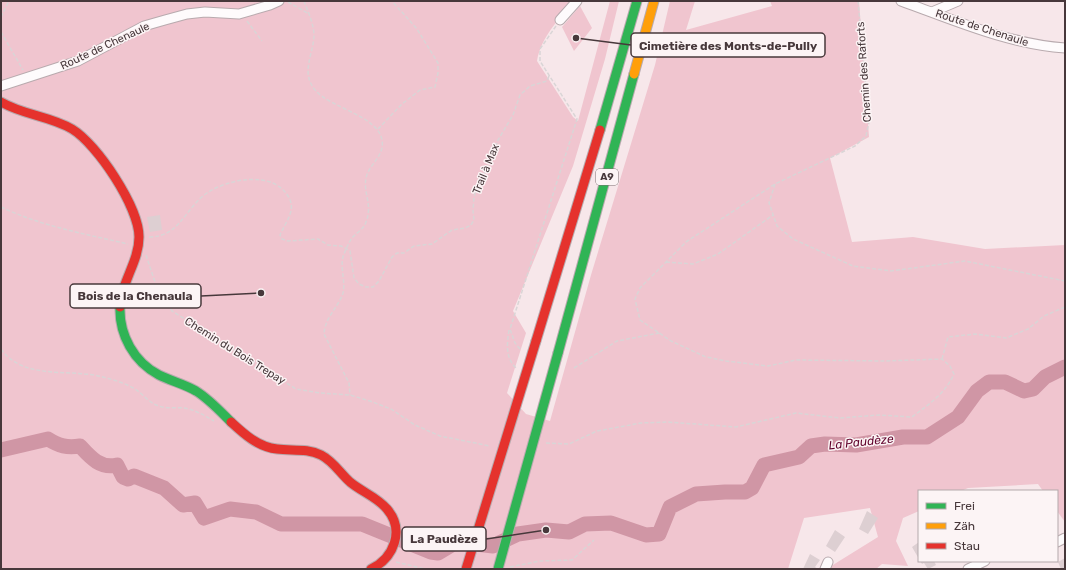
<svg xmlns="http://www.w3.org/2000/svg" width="1066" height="570" font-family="Rubik,sans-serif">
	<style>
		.green { fill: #f0c5cf }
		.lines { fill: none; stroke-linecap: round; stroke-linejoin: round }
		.river { stroke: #d096a5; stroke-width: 15 }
		.building { fill: #ddcfd2 }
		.street-casing { stroke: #b8aaae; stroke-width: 11 }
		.fast-casing { stroke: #b8aaae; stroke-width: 11 }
		.slow-casing { stroke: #b8aaae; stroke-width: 11 }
		.jam-casing { stroke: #b8aaae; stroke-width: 11 }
		.path { stroke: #d9d5d6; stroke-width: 1.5; stroke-dasharray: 4 2; stroke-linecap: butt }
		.street { stroke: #fefbfc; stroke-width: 9 }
		.fast { stroke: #30b455; stroke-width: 9 }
		.slow { stroke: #ff9f0a; stroke-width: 9 }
		.jam { stroke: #e5322d; stroke-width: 9 }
		.fast-bridge-casing { stroke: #b8aaae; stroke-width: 11; stroke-linecap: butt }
		.jam-bridge-casing { stroke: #b8aaae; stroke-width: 11; stroke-linecap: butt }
		.fast-bridge { stroke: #30b455; stroke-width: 9 }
		.jam-bridge { stroke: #e5322d; stroke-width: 9 }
		.labels { text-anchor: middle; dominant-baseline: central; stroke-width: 3; stroke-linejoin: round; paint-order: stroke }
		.shield { fill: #fcf4f5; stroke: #7d7073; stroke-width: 1 }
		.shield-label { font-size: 10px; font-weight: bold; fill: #47383b }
		.street-label { font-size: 11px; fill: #47383b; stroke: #fcf4f5 }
		.water-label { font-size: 12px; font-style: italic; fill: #5f002a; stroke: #fcf4f5 }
		.leader { fill: none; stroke: #47383b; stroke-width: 1.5 }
		.callout-dot { fill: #47383b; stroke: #fcf4f5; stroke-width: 1.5 }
		.callout { fill: #fcf4f5; stroke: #47383b; stroke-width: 1.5 }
		.callout-label { font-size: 12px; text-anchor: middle; font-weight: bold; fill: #47383b }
	</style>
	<rect width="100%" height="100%" fill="#f7e7ea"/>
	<path class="green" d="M1 1H574C559 19 541 37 537 61L573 117 578 121 610 1H619L605 59 573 166 513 311 526 333 507 393 526 414 550 421 591 275 655 65 670 1H695L686 30 772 6 770 1H859L869 137 830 158 852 242 913 237 985 249 1065 245V522L1057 511V491H1043L1038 484 968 488 961 491H919V511L903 518 896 541 908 566 882 564 876 569 828 568 878 537 870 508 804 518 788 569H1Z
		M580 6 592 28 574 51 562 27Z"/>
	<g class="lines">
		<path class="river" d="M1 450 48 439C59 446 67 448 80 446 90 457 100 469 117 465L123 477 128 479 134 476 164 488 183 505 195 503 204 518 230 509 256 512 281 524H362L431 552 438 553 453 544 468 543 493 546 518 534 546 530 569 532 585 524 611 523 646 535 659 534 670 507 696 494 725 492H745L752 488 764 465 799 457 811 446 825 444 856 445 903 437H927L958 417 977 391 989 382H1005L1024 391 1033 389 1045 377 1065 367"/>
	</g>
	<path class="building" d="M160 215 162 230 150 232 147 217Z
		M867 511 878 518 868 534 859 529Z
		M835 530 845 537 835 552 826 546Z
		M919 542V559L912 547Z
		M810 554 820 560 815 567 818 569H803Z
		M1065 558V569H1061L1058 562Z
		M920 561H934L936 565 928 569 924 563 922 564Z"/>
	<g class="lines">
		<defs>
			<path id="street" d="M901 1C954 20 1008 44 1065 48
				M932 12 958 1
				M560 20 577 1
				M1 86 78 61 144 26 165 20 187 14 205 12 239 14 270 5 279 1
				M1057 542 1065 538
				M825 569 828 562
				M968 569 985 561"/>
			<path id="fast" d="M600 130 637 1
				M120 307C119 335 134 362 159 375 171 381 184 384 196 391 209 399 220 411 231 422
				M558 353 634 74"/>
			<path id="slow" d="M634 74 654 1"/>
			<path id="jam" d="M1 102C23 115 50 116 72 129 97 144 139 207 139 237 139 262 121 282 120 307
				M536 341 600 130
				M231 422C244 434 258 447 277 449 292 451 307 448 321 455 333 461 340 473 350 482 362 492 377 497 387 509 405 530 394 558 371 569"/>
		</defs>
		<use href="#street" class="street-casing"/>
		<use href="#fast" class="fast-casing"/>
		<use href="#slow" class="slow-casing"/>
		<use href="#jam" class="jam-casing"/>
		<path class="path" d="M304 1C308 12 314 24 314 36 313 56 300 73 316 91 331 108 378 116 382 140 385 156 369 164 366 178 363 194 373 204 366 222 364 229 356 233 352 238 349 242 346 249 344 254 339 265 346 281 343 293 338 308 325 317 324 334L349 383 350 395
			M288 2 309 14
			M1 17 9 1
			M247 21 262 41
			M1 32 23 70
			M378 129 402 104 420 90 435 87 438 73V63L417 29 392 1
			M775 184 769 203 777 226 793 239 853 266 891 271 965 261 1065 281
			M1 207C41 226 85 234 128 244
			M149 237C180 237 185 208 207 193 228 179 272 170 288 196 297 210 286 221 280 235L282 239 288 241 318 239 328 245 341 246 350 251 354 278 359 284 366 287H373L379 281 392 257 397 253H404L414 246 432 244 452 230 465 228 471 225 474 220 473 211 474 197 478 182 486 171 498 140 513 115 520 95 530 86 547 81 549 76
			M146 255 157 288 172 311 296 389 320 393 350 395 370 401 391 409 415 425 440 436 490 446
			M666 262 693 264 718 254 773 215
			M509 330C507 344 505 357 516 368
			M1 349C24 381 70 368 103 377 114 380 125 383 135 389 143 394 149 403 159 406 166 409 176 407 184 408 195 410 204 415 214 421
			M520 349 515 343 510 329 577 119 540 61V49L556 26
			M942 359 948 337 975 334 1006 338 1028 329 1044 316 1065 307
			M574 368 617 341 659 333
			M546 443 569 444 597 431 641 423 667 422 736 427 796 413 840 418 879 415 912 417C929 404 945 394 954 374L950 366 942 359 885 361 796 360 768 366 726 361 706 357 671 341 640 320 635 299 640 288 686 242 775 184 855 146 866 136 869 122 858 1
			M396 562 425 569
			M510 567 540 561 572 560 594 540"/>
		<use href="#street" class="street"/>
		<use href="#fast" class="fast"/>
		<use href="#slow" class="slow"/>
		<use href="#jam" class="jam"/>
		<defs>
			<path id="fast-bridge" d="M498 569 558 353"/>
			<path id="jam-bridge" d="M466 569 536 341"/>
		</defs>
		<use href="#fast-bridge" class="fast-bridge-casing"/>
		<use href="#jam-bridge" class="jam-bridge-casing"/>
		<use href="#fast-bridge" class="fast-bridge"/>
		<use href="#jam-bridge" class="jam-bridge"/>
	</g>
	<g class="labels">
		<rect class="shield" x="596" y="169" width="22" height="16" rx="3"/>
		<g class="shield-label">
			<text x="607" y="177">A9</text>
		</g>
		<g class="street-label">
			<text transform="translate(982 28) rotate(18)">Route de Chenaule</text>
			<text transform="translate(105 46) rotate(-25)">Route de Chenaule</text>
			<text transform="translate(864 72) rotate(-94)">Chemin des Raforts</text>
			<text transform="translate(486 169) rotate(-68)">Trail à Max</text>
			<text transform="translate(235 351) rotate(32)">Chemin du Bois Trepay</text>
		</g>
		<g class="water-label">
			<text transform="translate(861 442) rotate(-6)">La Paudèze</text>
		</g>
	</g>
	<path class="leader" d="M576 38L631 45M261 293L201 296M546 530L486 539"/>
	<g class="callout-dot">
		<circle cx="576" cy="38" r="4"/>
		<circle cx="261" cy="293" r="4"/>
		<circle cx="546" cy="530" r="4"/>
	</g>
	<g class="callout">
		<rect x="631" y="33" width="194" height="24" rx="4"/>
		<rect x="70" y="284" width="131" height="24" rx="4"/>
		<rect x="402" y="527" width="84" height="24" rx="4"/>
	</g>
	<g class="callout-label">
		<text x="728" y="50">Cimetière des Monts-de-Pully</text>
		<text x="135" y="300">Bois de la Chenaula</text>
		<text x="444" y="543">La Paudèze</text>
	</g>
	<rect width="1066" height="570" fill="none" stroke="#47383b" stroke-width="4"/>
	<rect x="918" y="490" width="140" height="72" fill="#fcf4f5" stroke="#b4a9ab"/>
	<rect x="926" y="503" width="20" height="6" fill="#30b455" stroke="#b4a9ab"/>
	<text x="954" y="510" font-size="12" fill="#47383b">Frei</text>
	<rect x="926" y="523" width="20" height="6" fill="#ff9f0a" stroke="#b4a9ab"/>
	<text x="954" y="530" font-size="12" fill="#47383b">Zäh</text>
	<rect x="926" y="543" width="20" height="6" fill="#e5322d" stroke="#b4a9ab"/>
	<text x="954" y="550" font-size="12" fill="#47383b">Stau</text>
</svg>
